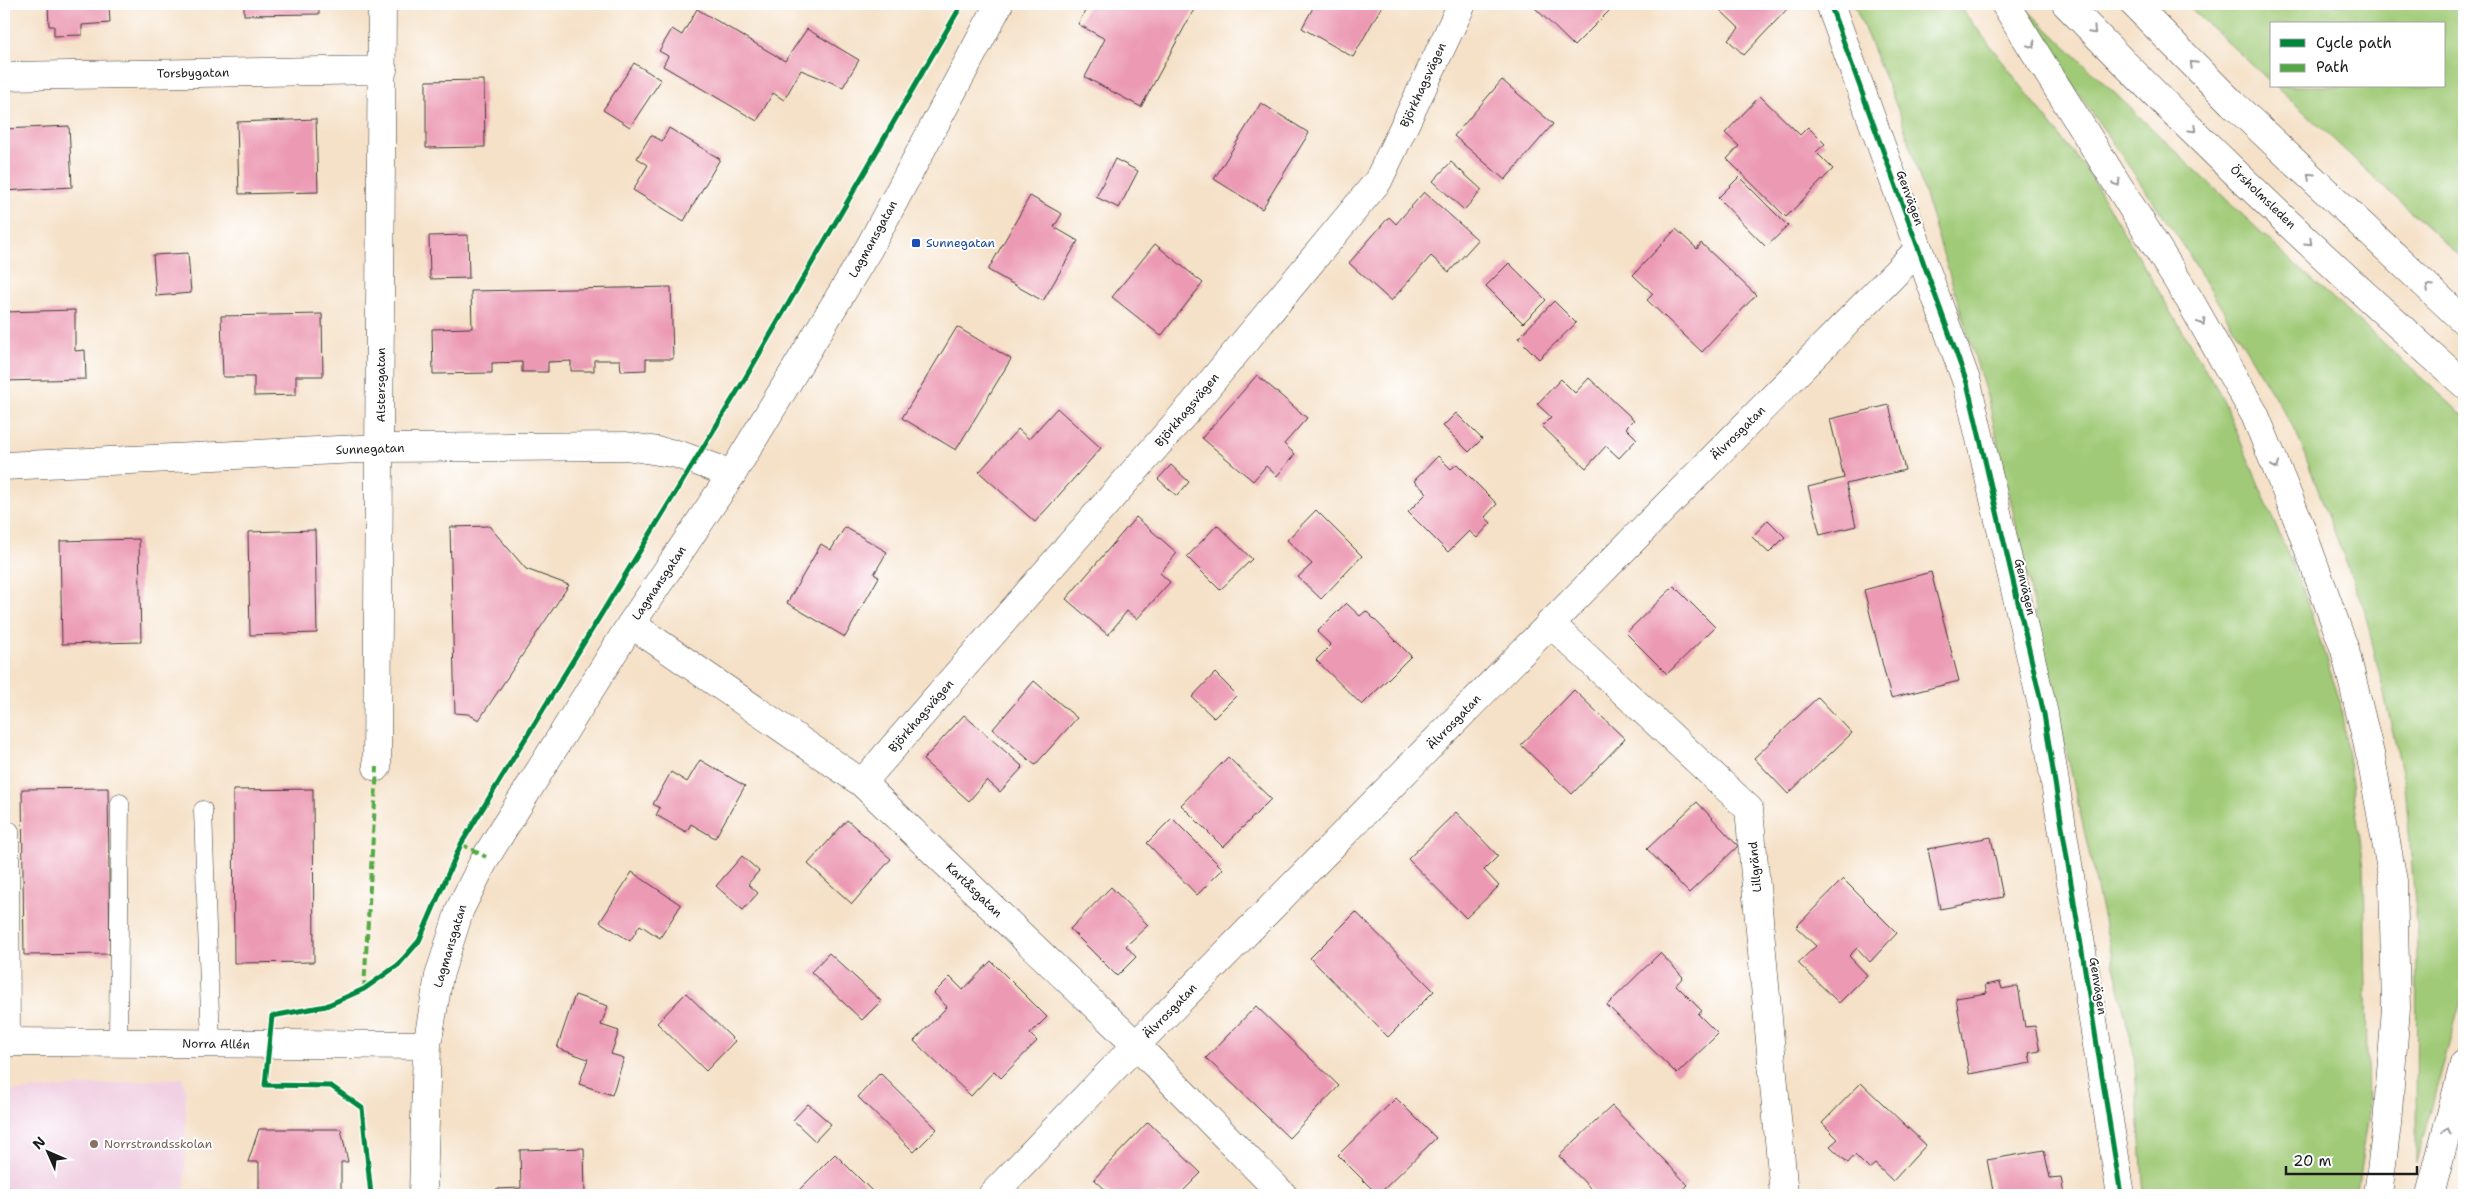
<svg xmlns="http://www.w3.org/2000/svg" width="2468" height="1199" font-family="'Shantell Sans',sans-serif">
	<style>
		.built { fill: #f1d0e3 }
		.green { fill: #a0ca77; stroke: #5e734a }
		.building { fill: #ec9ab4 }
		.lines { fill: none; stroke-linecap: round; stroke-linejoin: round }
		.lane-casing { stroke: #3d3a36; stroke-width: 19 }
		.street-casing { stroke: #3d3a36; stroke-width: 29 }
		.secondary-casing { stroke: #3d3a36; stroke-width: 29 }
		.primary-casing { stroke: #3d3a36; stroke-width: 29 }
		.lane { stroke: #fff; stroke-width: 18 }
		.street { stroke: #fff; stroke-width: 28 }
		.secondary { stroke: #fff; stroke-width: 28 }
		.primary { stroke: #fff; stroke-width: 28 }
		.quiet { stroke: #52a943; stroke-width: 4; stroke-dasharray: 8 4; stroke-linecap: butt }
		.cycleway-casing { stroke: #fff; stroke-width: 8 }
		.cycleway { stroke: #00873e; stroke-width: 5 }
		.oneway { stroke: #999 }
		.transit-dot { fill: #1a4fb4; stroke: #fff; stroke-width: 2 }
		.education-dot { fill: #8d6e63; stroke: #fff; stroke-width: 2 }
		.labels { text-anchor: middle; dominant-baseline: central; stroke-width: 4; stroke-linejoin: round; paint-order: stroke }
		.street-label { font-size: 12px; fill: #1c1c1c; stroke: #fff }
		.transit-label { font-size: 12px; fill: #164399; stroke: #fff; text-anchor: start }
		.education-label { font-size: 12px; fill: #785e54; stroke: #fff; text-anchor: start }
	</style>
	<rect width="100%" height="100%" fill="#fff"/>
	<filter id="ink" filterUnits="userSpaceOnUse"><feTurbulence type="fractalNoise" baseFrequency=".02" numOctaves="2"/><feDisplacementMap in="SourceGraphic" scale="10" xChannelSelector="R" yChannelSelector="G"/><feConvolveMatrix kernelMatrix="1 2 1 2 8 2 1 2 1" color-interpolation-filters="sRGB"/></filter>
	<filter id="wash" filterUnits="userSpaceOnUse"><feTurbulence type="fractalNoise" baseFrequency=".0096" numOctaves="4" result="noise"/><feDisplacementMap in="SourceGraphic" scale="20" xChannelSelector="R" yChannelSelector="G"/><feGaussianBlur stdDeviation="1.12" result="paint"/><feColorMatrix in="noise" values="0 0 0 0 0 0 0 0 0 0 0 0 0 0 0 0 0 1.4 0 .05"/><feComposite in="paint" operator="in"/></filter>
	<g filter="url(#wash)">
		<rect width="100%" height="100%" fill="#f5e1c8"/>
		<path class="built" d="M182 1078 186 1093 185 1195H4V1092Z"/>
		<path class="green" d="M1854 4H1958L2087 171 2222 397 2303 590 2340 701 2364 867 2368 1121 2356 1195H2144L2134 1055 1989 403 1901 117Z
			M2017 4H2021L2287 257 2464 416V990L2416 1163 2417 926 2405 785 2365 612 2296 432 2184 246Z
			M2186 4H2464V261L2276 86H2444V24H2272V83Z"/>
		<g id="blocks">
			<path class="building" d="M48 4H109L110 23 82 25V35L54 36V26H49Z
				M244 4H319V14L244 15Z
				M1089 4H1197L1141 107 1085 77 1105 39 1078 24Z
				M1315 4H1383L1353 57 1302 28Z
				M1531 4H1616L1574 46Z
				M1720 4H1788L1790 6 1744 55 1728 40 1739 28 1717 7Z
				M697 9 785 61 807 29 859 60 843 87 801 70 784 100 773 93 757 121 663 66 668 56 659 51 672 29 682 35Z
				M634 63 661 80 630 127 603 110Z
				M484 80 485 147 426 148V81Z
				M1502 80 1553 124 1505 180 1454 136Z
				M1760 96 1800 135 1808 127 1825 144 1816 152 1833 169 1786 217 1727 159 1739 146 1725 133Z
				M1261 103 1309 133 1262 209 1214 179Z
				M316 119 318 192 239 194 237 122Z
				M69 126 72 187 4 191V129Z
				M669 128 720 159 684 221 633 190 648 165 637 158 651 135 662 141Z
				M1115 159 1138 171 1119 208 1096 197Z
				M1451 162 1482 190 1464 210 1433 181Z
				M1739 177 1788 226 1766 247 1718 198Z
				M1424 192 1478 240 1449 272 1431 256 1391 301 1349 263 1389 217 1396 224Z
				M1030 196 1062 214 1054 227 1078 241 1043 301 988 270Z
				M1676 229 1697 249 1701 243 1756 295 1702 352 1647 300 1653 294 1633 275Z
				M468 235 469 278 430 279 429 236Z
				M1155 244 1203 283 1161 336 1112 297Z
				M188 253 191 293 156 296 153 255Z
				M1509 263 1546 300 1523 323 1486 286Z
				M671 287 673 359H646V370L621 371 620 360H594V371H571V361L548 362V372H522V362L492 363V373L433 374 432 329 472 328 471 291Z
				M1554 301 1576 323 1539 359 1518 338Z
				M75 310V351L85 350 86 379 4 381V312Z
				M322 314 323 376H296V395L254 396V377H223L221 316Z
				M957 327 1011 359 956 450 902 418Z
				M1257 375 1307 418 1284 444 1295 454 1277 476 1266 466 1253 481 1202 438Z
				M1589 378 1634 420 1626 428 1637 439 1619 458 1606 446 1586 468 1542 426 1551 417 1537 404 1561 379 1575 393Z
				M1889 405 1905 470 1846 484 1856 526 1820 535 1808 487 1844 478 1830 419Z
				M1057 408 1101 448 1035 522 979 472 1018 429 1029 439Z
				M1456 413 1482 439 1469 452 1443 426Z
				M1438 456 1451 469 1457 464 1497 504 1485 517 1491 523 1477 538 1469 531 1448 552 1408 512 1427 493 1414 481Z
				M1171 465 1189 482 1177 496 1158 479Z
				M1316 510 1362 556 1321 599 1298 577 1312 564 1287 540Z
				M1136 517 1177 553 1160 573 1170 582 1137 619 1127 611 1108 635 1066 599Z
				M1768 520 1785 537 1769 553 1752 537Z
				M1217 525 1252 559 1220 590 1187 557Z
				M489 526 526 569 569 585 479 720 468 714 455 713 450 527Z
				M845 527 887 552 874 574 879 577 845 637 787 603 821 544 831 550Z
				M315 530 317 633 250 635 248 532Z
				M139 539 141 642 62 644 60 541Z
				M1931 572 1959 681 1891 698 1864 590Z
				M1674 586 1715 627 1667 674 1626 633Z
				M1346 603 1360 616 1366 611 1411 656 1362 705 1316 660 1331 645 1317 632Z
				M1215 673 1237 695 1214 718 1192 697Z
				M1034 681 1077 718 1035 765 993 729Z
				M1574 690 1625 739 1572 794 1521 745Z
				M1818 697 1852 733 1788 794 1754 758Z
				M964 715 1023 767 1000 792 987 780 969 801 923 760Z
				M1228 757 1271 799 1223 847 1181 805Z
				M700 760 745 786 715 838 691 824 686 832 656 815 660 808 653 804 671 772 687 782Z
				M108 788 110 954 24 955 22 789Z
				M313 789 314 962 234 963 233 790Z
				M1697 802 1738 846 1689 893 1647 849Z
				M1456 812 1498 856 1484 870 1499 886 1466 918 1408 859Z
				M1172 818 1223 869 1197 895 1147 843Z
				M847 820 891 859 852 904 808 864Z
				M1991 837 2003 897 1940 909 1928 849Z
				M742 856 759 871 748 884 758 893 743 910 716 886Z
				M632 872 681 905 660 938 640 925 630 941 600 922Z
				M1843 879 1897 933 1870 962 1857 948 1849 956 1867 975 1839 1003 1798 963 1816 946 1796 927Z
				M1111 887 1148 925 1126 946 1136 957 1117 976 1070 929Z
				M1356 912 1434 991 1388 1037 1310 958Z
				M829 953 881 1001 862 1020 811 972Z
				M1660 953 1683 977 1676 985 1702 1011 1698 1014 1718 1034 1677 1074 1607 1005Z
				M991 961 1047 1017 1030 1034 1037 1041 1001 1078 994 1071 971 1096 914 1041 947 1007 934 993 950 977 963 990Z
				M2000 982 2002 989 2018 986 2025 1027 2035 1026 2040 1051 2029 1053 2031 1063 1969 1074 1956 998 1987 993 1985 985Z
				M686 993 735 1041 706 1071 657 1023Z
				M575 995 608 1006 601 1025 619 1031 611 1054 624 1058 612 1095 579 1084 588 1059 557 1048Z
				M1256 1006 1339 1086 1289 1138 1206 1058Z
				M880 1073 937 1129 914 1152 858 1097Z
				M1861 1083 1926 1145 1893 1181 1875 1164 1869 1169 1855 1155 1848 1163 1830 1146 1838 1139 1822 1123Z
				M1396 1098 1436 1138 1378 1195 1338 1155Z
				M808 1104 831 1124 815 1141 793 1120Z
				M1612 1106 1688 1185 1677 1195H1597L1559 1156Z
				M1148 1122 1201 1173 1179 1195H1111L1094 1179Z
				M259 1129H341L348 1162H341V1195H259V1162H248Z
				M584 1148 585 1195H496V1189L521 1188 520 1150Z
				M2044 1150 2050 1178 2061 1177 2064 1195H1994L1987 1160Z
				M835 1154 876 1195H794Z"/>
		</g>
	</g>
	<g filter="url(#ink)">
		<use href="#blocks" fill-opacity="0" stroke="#3d3a36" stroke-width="1"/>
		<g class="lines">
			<defs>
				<path id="lane" d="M203 810 211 1044
					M4 830 10 831 11 1043
					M118 1043 120 803"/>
				<path id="street" d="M1830 4 1967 383 2044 714 2121 1195
					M4 76 383 70
					M4 466 381 448 626 446 677 454 732 474
					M1550 623 1749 809 1784 1195
					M631 624 862 783 1136 1045 1283 1195
					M377 767 382 4
					M862 783 1193 404 1378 181 1462 4
					M992 1195 1136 1045 1918 250"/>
				<path id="secondary" d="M2005 4 2189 299 2255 415 2299 523 2345 650 2371 758 2393 881 2396 1008 2387 1124 2378 1195
					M4 1042 427 1045
					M423 1195 427 1045 439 976 460 909 486 857 631 624 732 474 869 248 999 4
					M2430 1195 2464 1064"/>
				<path id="primary" d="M2066 4C2194 135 2327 263 2464 384
					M2134 4 2232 103 2464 321"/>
			</defs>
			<use href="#lane" class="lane-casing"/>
			<use href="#street" class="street-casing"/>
			<use href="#secondary" class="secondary-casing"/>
			<use href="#primary" class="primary-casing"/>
			<use href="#lane" class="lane"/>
			<use href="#street" class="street"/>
			<use href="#secondary" class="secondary"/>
			<use href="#primary" class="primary"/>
			<path class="quiet" d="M461 844 486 857
				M364 989 377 767"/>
			<defs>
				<path id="cycleway" d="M1830 4 1967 383 2044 714 2121 1195
					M371 1195 362 1108 331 1086 265 1085 272 1016 326 1006 364 989 398 965 419 941 461 844 743 382 962 4"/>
			</defs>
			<use href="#cycleway" class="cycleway-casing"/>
			<use href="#cycleway" class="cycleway"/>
		</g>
		<defs><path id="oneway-chevron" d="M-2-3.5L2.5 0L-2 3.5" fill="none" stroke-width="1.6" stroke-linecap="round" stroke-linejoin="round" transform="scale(1.25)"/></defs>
		<g class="oneway">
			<use href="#oneway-chevron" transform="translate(2093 31) rotate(46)"/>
			<use href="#oneway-chevron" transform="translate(2032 45) rotate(58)"/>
			<use href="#oneway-chevron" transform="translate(2193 64) rotate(-135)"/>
			<use href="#oneway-chevron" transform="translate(2193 129) rotate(44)"/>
			<use href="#oneway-chevron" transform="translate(2310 176) rotate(-137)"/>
			<use href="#oneway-chevron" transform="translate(2117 183) rotate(58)"/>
			<use href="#oneway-chevron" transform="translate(2309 242) rotate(44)"/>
			<use href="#oneway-chevron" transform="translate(2429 287) rotate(-137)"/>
			<use href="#oneway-chevron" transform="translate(2202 322) rotate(60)"/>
			<use href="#oneway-chevron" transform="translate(2276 466) rotate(68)"/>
			<use href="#oneway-chevron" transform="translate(2447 1131) rotate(-76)"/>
		</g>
	</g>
	<rect class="transit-dot" x="911" y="238" width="10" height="10" rx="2.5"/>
	<circle class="education-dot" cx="94" cy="1144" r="5"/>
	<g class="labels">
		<g class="street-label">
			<text transform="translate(193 73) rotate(-1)">Torsbygatan</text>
			<text transform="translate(1423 85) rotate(-65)">Björkhagsvägen</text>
			<text transform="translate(2263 197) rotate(44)">Örsholmsleden</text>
			<text transform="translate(1910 198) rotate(70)">Genvägen</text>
			<text transform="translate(873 239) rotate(-61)">Lagmansgatan</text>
			<text transform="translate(381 385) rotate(-90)">Alstersgatan</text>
			<text transform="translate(1187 410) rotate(-50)">Björkhagsvägen</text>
			<text transform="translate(1738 433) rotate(-45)">Älvrosgatan</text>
			<text transform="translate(370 449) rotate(-2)">Sunnegatan</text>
			<text transform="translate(659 583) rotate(-56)">Lagmansgatan</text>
			<text transform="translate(2025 587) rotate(77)">Genvägen</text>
			<text transform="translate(921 716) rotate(-49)">Björkhagsvägen</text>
			<text transform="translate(1454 722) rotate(-46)">Älvrosgatan</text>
			<text transform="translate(1755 867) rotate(-95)">Lillgränd</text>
			<text transform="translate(974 890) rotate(44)">Kartåsgatan</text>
			<text transform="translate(450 946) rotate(-73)">Lagmansgatan</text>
			<text transform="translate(2098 986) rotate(81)">Genvägen</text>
			<text transform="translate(1170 1011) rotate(-46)">Älvrosgatan</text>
			<text transform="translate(216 1044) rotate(1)">Norra Allén</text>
		</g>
		<g class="transit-label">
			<text x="926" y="243">Sunnegatan</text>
		</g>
		<g class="education-label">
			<text x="104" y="1144">Norrstrandsskolan</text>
		</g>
	</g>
	<rect width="2468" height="1199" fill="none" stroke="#fff" stroke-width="20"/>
	<rect x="2270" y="22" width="175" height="65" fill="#ffffff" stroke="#a4a4a4"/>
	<rect x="2280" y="39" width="25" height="8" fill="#00873e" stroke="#a4a4a4"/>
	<text x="2316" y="48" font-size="15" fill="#1c1c1c">Cycle path</text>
	<rect x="2280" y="64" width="25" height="8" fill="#52a943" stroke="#a4a4a4"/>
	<text x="2316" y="72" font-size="15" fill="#1c1c1c">Path</text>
	<g transform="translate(48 1152) rotate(315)" stroke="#ffffff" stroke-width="4" paint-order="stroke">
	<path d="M0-4L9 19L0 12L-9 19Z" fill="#1c1c1c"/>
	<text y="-8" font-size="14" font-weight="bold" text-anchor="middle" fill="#1c1c1c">N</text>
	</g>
	<path d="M2286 1166v8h131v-8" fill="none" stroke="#1c1c1c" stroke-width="2.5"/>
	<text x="2293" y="1166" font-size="15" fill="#1c1c1c" stroke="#ffffff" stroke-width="4" paint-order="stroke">20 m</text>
</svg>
